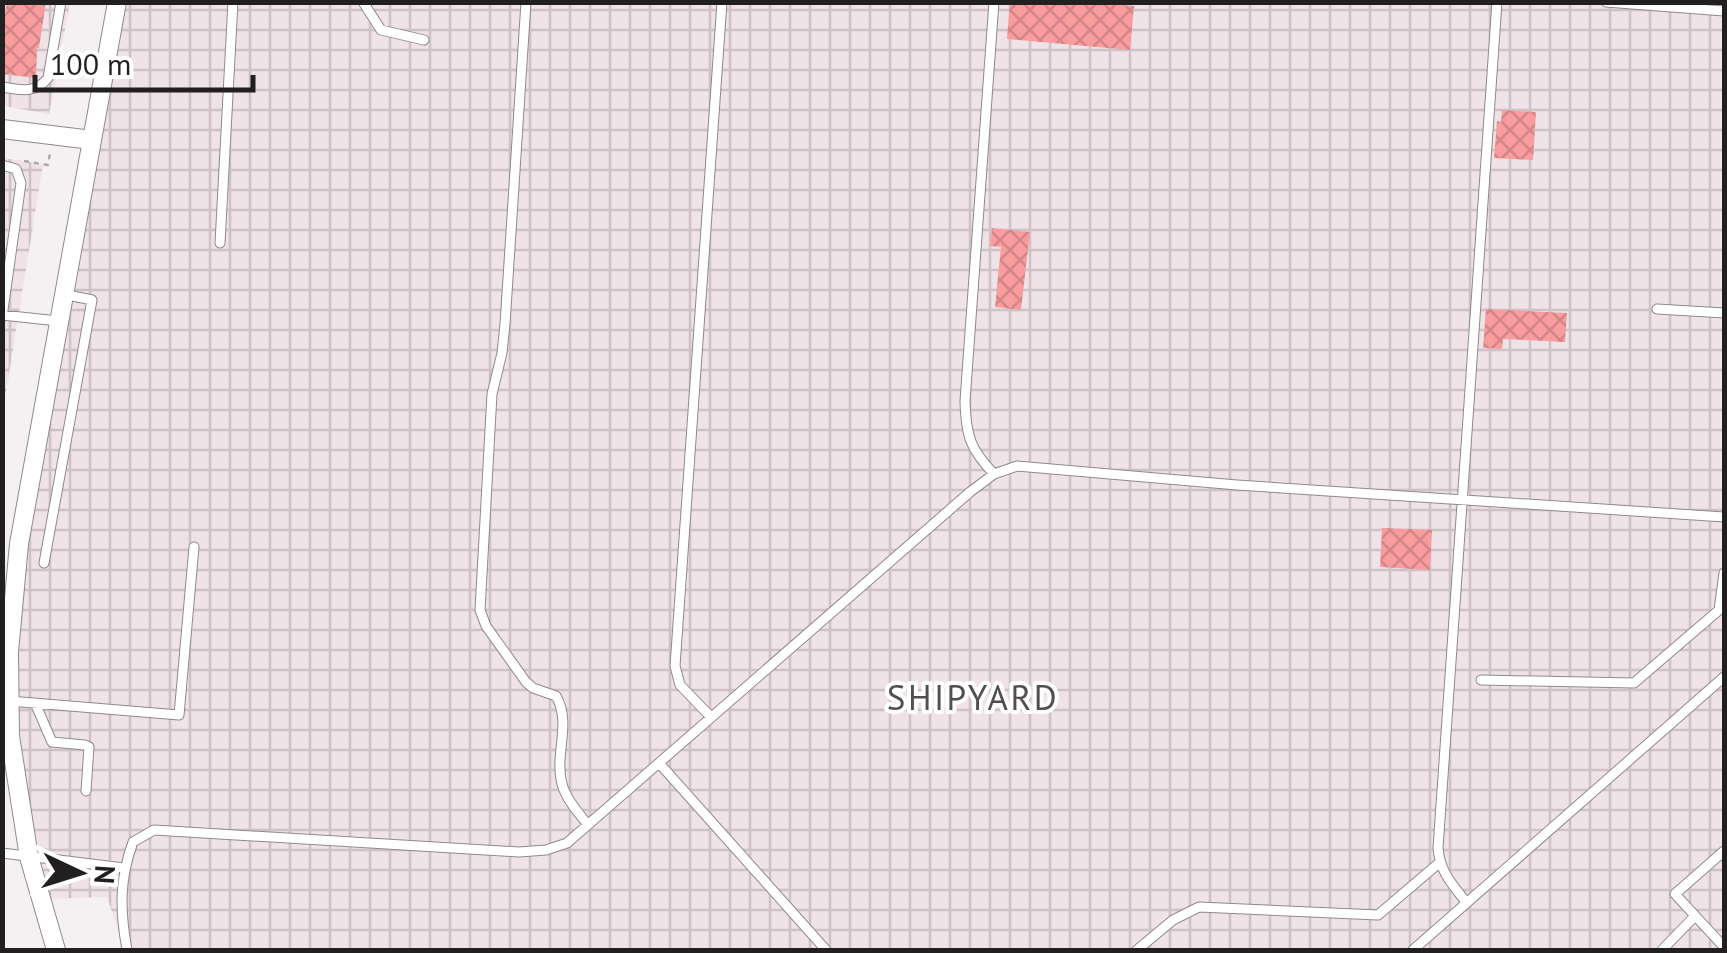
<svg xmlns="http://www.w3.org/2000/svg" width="1727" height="953" font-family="'PT Sans',sans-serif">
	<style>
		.industrial { fill: url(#industrial-grid) }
		.building { fill: url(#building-cross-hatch) }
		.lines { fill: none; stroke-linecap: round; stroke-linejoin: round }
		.lane-casing { stroke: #8e8a8c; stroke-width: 11 }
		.street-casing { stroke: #8e8a8c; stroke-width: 20 }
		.path { stroke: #aba8aa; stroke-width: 2.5; stroke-dasharray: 5 5; stroke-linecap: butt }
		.lane { stroke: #fff; stroke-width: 9 }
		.street { stroke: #fff; stroke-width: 18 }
		.labels { text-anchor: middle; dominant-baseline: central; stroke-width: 8; stroke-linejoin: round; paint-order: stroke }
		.neighbourhood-label { font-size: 35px; letter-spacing: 2.5px; fill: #524e50; stroke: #fff }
	</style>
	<defs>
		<pattern id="industrial-grid" width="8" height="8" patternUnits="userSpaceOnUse" patternTransform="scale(2.5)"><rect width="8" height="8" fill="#f0e3e8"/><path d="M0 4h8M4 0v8" fill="none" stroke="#cec2c7"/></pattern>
		<pattern id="building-cross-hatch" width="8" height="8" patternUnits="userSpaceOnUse" patternTransform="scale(2.5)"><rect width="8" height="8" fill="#f89c9e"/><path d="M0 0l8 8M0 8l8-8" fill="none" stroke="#d48688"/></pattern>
	</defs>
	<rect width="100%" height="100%" fill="#f5f1f3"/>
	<path class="industrial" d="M2 3H70L49 114 3 106Z
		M126 3H1724V950H125L107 897 46 899 21 756 15 616Z
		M3 158 43 164 3 411Z"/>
	<path class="building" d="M7 2H46L39 48H37L36 78 2 74V35Z
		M1010 2H1088L1134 6 1130 50 1007 39Z
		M1502 110 1536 112 1533 160 1494 158 1497 121 1501 122Z
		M992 228 1030 232 1021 310 995 307 1001 247 990 246Z
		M1486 309 1567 313 1565 342 1503 339 1502 349 1483 348Z
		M1382 528 1432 530 1430 570 1380 567Z"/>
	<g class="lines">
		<defs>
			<path id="lane" d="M363 2 381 30 424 40
				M526 2 505 324 502 353 492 394 480 610 486 626 526 682 533 688 556 696C572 723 554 755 562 784 566 799 578 812 588 825
				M994 2 965 401C966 436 970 449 994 474
				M1606 2 1724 11
				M2 87C21 90 35 94 48 78L61 2
				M2 165 16 169 21 183 2 317
				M220 243 233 2
				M1657 309 1724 313
				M2 315 58 321
				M44 563 92 300 63 294
				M1481 680 1634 683 1719 610 1724 573
				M9 701 179 715 194 547
				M35 703 52 742 85 745 89 747 86 791
				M711 717 680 685 675 666 722 2
				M659 763 826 950
				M1724 851 1675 894 1724 947
				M2 853 124 868
				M1466 902C1452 884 1440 872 1438 848L1497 2
				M127 950C120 911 119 880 133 842L154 830 519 852 546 850 567 843 970 492 994 474 1017 466 1237 485 1724 517
				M1137 950 1173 920 1199 907 1378 915 1439 863
				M1413 950 1724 677
				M1662 950 1695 916"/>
			<path id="street" d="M2 129 92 140
				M56 950 29 857 10 736 9 652 19 544 117 2"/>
		</defs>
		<use href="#lane" class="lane-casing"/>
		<use href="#street" class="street-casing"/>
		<path class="path" d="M24 161 48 165 50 153"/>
		<use href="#lane" class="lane"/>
		<use href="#street" class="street"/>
	</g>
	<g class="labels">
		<g class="neighbourhood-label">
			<text x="973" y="697">SHIPYARD</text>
		</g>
	</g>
	<rect width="1727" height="953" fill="none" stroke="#211f20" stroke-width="10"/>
	<g transform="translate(80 873) rotate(94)" stroke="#ffffff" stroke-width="8" paint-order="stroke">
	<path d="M0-8L18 38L0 25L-18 38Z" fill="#211f20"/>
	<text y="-15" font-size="28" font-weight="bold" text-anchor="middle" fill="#211f20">N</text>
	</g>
	<path d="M35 75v15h218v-15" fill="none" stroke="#211f20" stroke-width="5"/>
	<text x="50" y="75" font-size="30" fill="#211f20" stroke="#ffffff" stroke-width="8" paint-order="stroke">100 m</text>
</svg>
